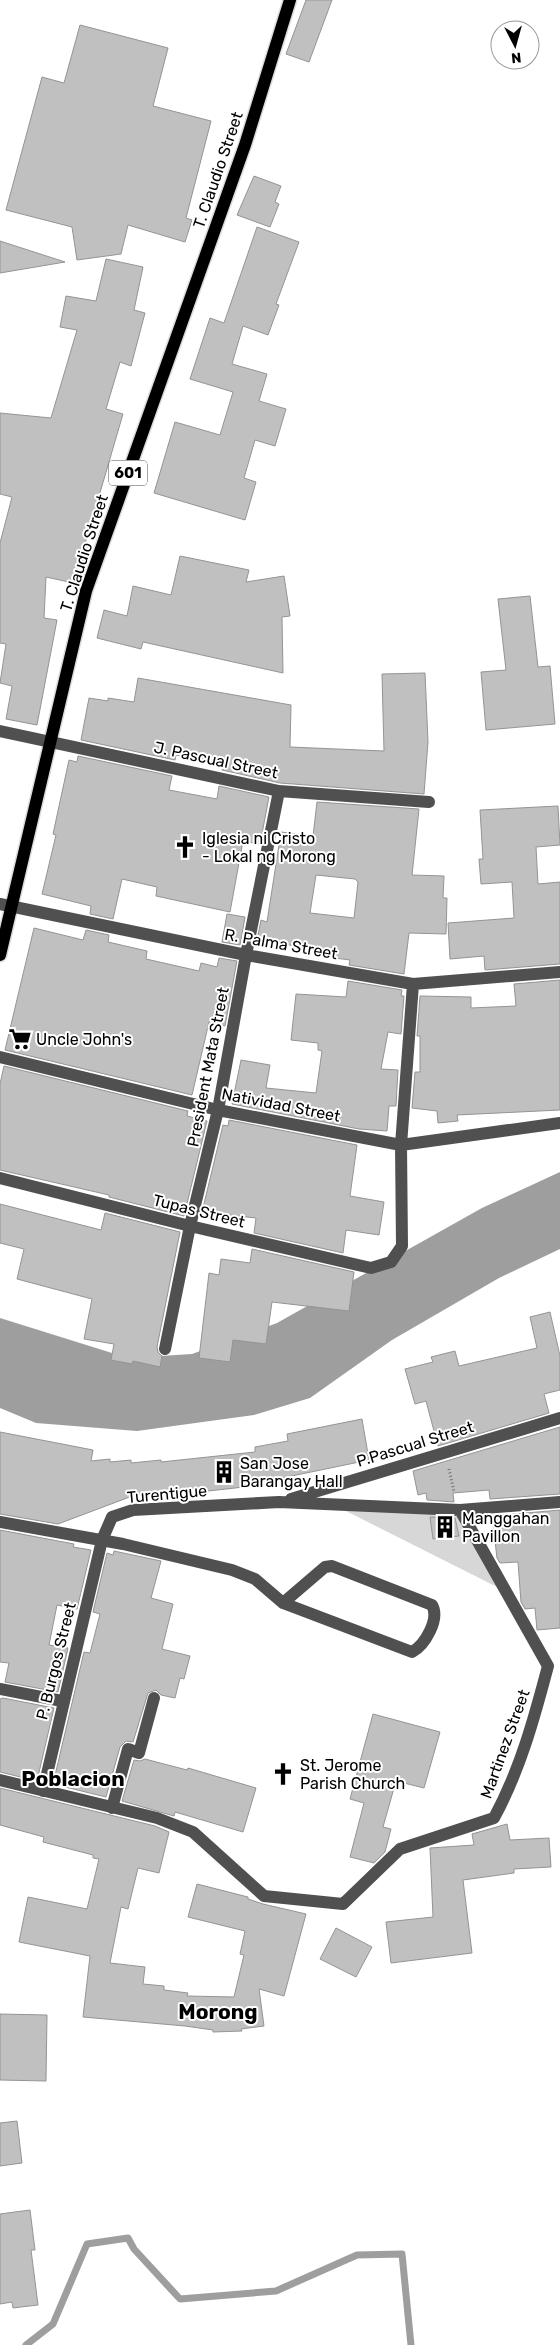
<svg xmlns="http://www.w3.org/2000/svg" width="560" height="2345" font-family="Rubik,sans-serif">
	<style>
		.green { fill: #d7d7d7 }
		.water { fill: #9e9e9e }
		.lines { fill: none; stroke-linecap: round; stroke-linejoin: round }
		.stream { stroke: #9e9e9e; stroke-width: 7 }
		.building { fill: #c0c0c0; stroke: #949494; fill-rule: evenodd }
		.major-casing { stroke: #dbdbdb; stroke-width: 15 }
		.path { stroke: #727272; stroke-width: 3; stroke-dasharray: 1 2.5; stroke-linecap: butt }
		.minor { stroke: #505050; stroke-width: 12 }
		.major { stroke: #000; stroke-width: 12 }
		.labels { text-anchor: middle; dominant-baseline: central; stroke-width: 4; stroke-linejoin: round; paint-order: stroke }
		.shield { fill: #fff; stroke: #4c4c4c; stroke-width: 1 }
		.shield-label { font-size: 15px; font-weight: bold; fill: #000 }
		.street-label { font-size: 16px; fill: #000; stroke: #fff }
		.poi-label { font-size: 16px; fill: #000; stroke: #fff; text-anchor: start }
		.district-label { font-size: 21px; font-weight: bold; fill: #000; stroke: #fff }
	</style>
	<rect width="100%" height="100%" fill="#fff"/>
	<path class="green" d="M332 1504 460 1510 505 1591Z"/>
	<path class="water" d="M560 1172V1249L499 1278 392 1340 310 1398 254 1415 137 1431 36 1423 0 1408V1318L128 1358 192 1354 277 1323 482 1208Z"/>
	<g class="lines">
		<path class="stream" d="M26 2345 53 2324 87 2244 128 2238 134 2249 180 2299 276 2291 357 2255 402 2254 411 2345"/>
	</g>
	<path class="building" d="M306 0H332L309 62 286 54Z
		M80 25 168 48 153 106 211 121 186 218 192 220 185 242 128 225 121 254 77 260 72 227 6 210 42 77 64 83Z
		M254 176 281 186 275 202 279 204 270 227 237 215Z
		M257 227 299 242 276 304 279 305 268 335 243 326 232 364 267 374 259 401 286 409 275 446 255 440 244 478 256 482 245 520 154 493 175 422 220 435 233 392 190 379 210 318 224 323Z
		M0 241 65 262 0 273Z
		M106 259 143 267 134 310 145 313 131 366 120 362 106 409 123 414 85 544H88L78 584 46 577 44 618 57 620 37 725 6 719 12 686 0 683 6 644 0 643V543L12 497 0 494V413L51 418 77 330 60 327 66 296 96 301Z
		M180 556 249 570 246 582 284 576 290 616 282 617 283 673 143 642 141 649 97 638 104 610 127 616 133 586 171 595Z
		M530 596 538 667 550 666 555 724 486 730 481 672 506 670 498 599Z
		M425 673 428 742 424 794 280 783 222 770 223 763 176 755 175 760 81 740 89 698 108 701V698L134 702 138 678 291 705 290 747 384 751 382 674Z
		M78 756 172 776 169 790 217 799 219 786 269 797 260 844 243 841 230 912 156 896 157 887 122 879 113 919 90 914 91 906 42 894 56 835 53 834 69 760 77 762Z
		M317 802 419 809 412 875 444 876 443 898H447L446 934 409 933 404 974 349 965 350 960 327 957 328 951 257 940 261 920 267 922 281 832 313 836ZM316 875 355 879 358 882 354 918 310 913Z
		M558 806 560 845 536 847 538 884 560 882V964L485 970 484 956 450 959 448 923 514 918 512 882 481 884 479 859H483L480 810Z
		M227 914 245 917 240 945 222 942Z
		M34 928 83 940 86 930 109 935 108 942 147 951 146 959 199 971 201 963 217 967 219 958 237 961 225 1026 209 1022 192 1095 5 1050Z
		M560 980V1110L457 1115 458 1121 438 1123 437 1111 412 1108 415 1072H420V1036H417L420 996 471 997V1008L516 1006 514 984Z
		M348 981 402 990 401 996H404L401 1034 388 1032 381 1069 398 1070 396 1106H389L387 1131 359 1129 232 1104 241 1060 270 1065 266 1088 316 1093 322 1051 318 1050V1043L291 1040 296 994 346 997Z
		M4 1066 188 1111 187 1116 207 1121 184 1216 109 1197V1195L0 1170V1084Z
		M229 1120 357 1145 350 1196 384 1202 379 1235 346 1230 343 1253 254 1233 256 1218 202 1212 223 1125 228 1126Z
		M0 1204 101 1230 105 1213 180 1232 157 1347 158 1352 162 1356 160 1367 133 1361 132 1364 111 1360 114 1344 84 1339 92 1299 17 1279 24 1249 0 1243Z
		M252 1249 354 1272 349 1311 272 1302 266 1344 233 1340 230 1362 199 1358 209 1273 219 1275 221 1259 250 1263Z
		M550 1312 560 1356V1390L544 1394 549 1413 438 1446 426 1401 415 1404 405 1369 433 1362 431 1357 455 1351 459 1366 537 1348 530 1317Z
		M362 1419 369 1460 253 1484V1486L199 1492 198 1488 135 1495 58 1524 0 1514V1432L93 1450 91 1461 110 1459V1462L131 1460V1463L161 1460V1462L255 1452V1447L288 1441 287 1434Z
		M560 1427V1494L490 1499 489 1490 453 1493 454 1502 427 1500 426 1493 418 1495 413 1471Z
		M560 1510V1628L537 1630 535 1608 525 1609 521 1602 518 1562 500 1563 497 1558 492 1516Z
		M430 1517 455 1518 459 1536 433 1539Z
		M0 1530 74 1544 73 1547 91 1550 77 1609 57 1605 49 1645 68 1648 58 1692 5 1682 9 1663 0 1662Z
		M114 1551 161 1561 151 1598 173 1604 162 1649 190 1656 184 1679 180 1678 175 1698 161 1695 156 1690 148 1693 133 1742 126 1741 120 1747 106 1797 53 1784 84 1652 90 1653 100 1614 93 1612 107 1553 113 1555Z
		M3 1698 54 1708 37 1781 0 1772V1699Z
		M373 1714 440 1732 424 1788 396 1781 383 1827 391 1829 385 1852 374 1863 350 1857 364 1803 350 1799Z
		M145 1759 187 1770 188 1768 256 1788 243 1832 175 1812 174 1816 122 1801 134 1760 140 1761Z
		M0 1788 155 1826 169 1832 159 1873 138 1868 128 1909 121 1907 110 1963 145 1967 143 1984 164 1986V1990L188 1993 187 1996 234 1997 244 1955 240 1954 245 1931 188 1917 197 1884 248 1897V1899L263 1904 306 1914 284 1996 259 1989 264 2026 241 2029 242 2031 213 2032V2030L185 2026 83 2017 90 1956 19 1942 28 1897 87 1909 99 1859 93 1858V1855L43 1842 44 1837 0 1825Z
		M507 1824 510 1840 549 1838 551 1867 514 1869V1873L463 1880 472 1953 391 1963 386 1922 433 1917 430 1848 474 1845 472 1834Z
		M336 1928 372 1947 356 1977 320 1959Z
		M0 2014 47 2015 46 2081 0 2080Z
		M17 2121 22 2163 0 2166V2123Z
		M30 2210 35 2250H31L38 2305 13 2308 12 2302 0 2304V2214Z"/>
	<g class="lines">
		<defs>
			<path id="major" d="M0 955 86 591 245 145 290 0"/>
		</defs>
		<use href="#major" class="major-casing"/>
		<path class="path" d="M449 1469 454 1492"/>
		<path class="minor" d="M0 731 279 791 429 802
			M0 904 246 955 413 984 560 972
			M0 1057 218 1110 401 1145 560 1123
			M0 1178 190 1226 371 1268 391 1262 402 1246 401 1145 413 984
			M165 1349 190 1226 218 1110 246 955 279 791
			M291 1499 560 1418
			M460 1510 548 1666
			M0 1522 123 1544 232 1570 255 1579 283 1603 412 1652C425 1645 440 1619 432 1605L332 1566 325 1567 283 1603
			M0 1689 62 1701
			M0 1780 157 1818 193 1832 264 1896 343 1904 400 1849 494 1818C520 1770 534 1719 548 1666
			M43 1791 102 1540 112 1517 133 1510 279 1502 460 1510 560 1502
			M112 1808 128 1749 139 1753 154 1698"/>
		<use href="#major" class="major"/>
	</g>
	<defs>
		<symbol id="church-bare" viewBox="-9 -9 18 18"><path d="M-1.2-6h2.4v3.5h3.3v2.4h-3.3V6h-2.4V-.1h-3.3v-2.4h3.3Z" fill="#000" stroke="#fff" stroke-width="2.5" paint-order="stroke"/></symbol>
		<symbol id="supermarket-bare" viewBox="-9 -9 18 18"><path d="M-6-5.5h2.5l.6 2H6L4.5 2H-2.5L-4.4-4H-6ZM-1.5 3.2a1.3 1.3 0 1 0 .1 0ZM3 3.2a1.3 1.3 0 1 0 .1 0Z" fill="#000" stroke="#fff" stroke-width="2.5" paint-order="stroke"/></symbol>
		<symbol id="building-bare" viewBox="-9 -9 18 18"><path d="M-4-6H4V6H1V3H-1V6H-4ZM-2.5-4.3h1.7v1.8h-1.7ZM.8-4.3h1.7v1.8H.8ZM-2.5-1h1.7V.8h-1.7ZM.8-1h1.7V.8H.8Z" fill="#000" stroke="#fff" stroke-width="2.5" paint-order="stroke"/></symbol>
	</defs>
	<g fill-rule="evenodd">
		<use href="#church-bare" x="169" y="831" width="32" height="32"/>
		<use href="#supermarket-bare" x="4" y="1023" width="32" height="32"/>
		<use href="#building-bare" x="208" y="1456" width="32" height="32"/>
		<use href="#building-bare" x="429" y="1511" width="32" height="32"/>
		<use href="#church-bare" x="267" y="1758" width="32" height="32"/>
	</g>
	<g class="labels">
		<rect class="shield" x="109" y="460.5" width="38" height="25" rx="4"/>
		<g class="shield-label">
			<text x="128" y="473">601</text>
		</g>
		<g class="street-label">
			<text transform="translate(218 170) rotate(-71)">T. Claudio Street</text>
			<text transform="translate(84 553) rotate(-72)">T. Claudio Street</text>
			<text transform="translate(216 760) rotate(12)">J. Pascual Street</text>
			<text transform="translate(281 944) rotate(10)">R. Palma Street</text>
			<text transform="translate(208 1067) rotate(-79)">President Mata Street</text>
			<text transform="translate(281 1105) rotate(11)">Natividad Street</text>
			<text transform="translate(199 1211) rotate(14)">Tupas Street</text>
			<text transform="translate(415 1444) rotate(-17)">P.Pascual Street</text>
			<text transform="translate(167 1494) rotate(-5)">Turentigue</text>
			<text transform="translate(56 1661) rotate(-76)">P. Burgos Street</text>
			<text transform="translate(505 1744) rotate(-70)">Martinez Street</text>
		</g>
		<g class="poi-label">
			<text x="202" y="838">Iglesia ni Cristo<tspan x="202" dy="18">- Lokal ng Morong</tspan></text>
			<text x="36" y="1039">Uncle John's</text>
			<text x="240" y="1463">San Jose<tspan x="240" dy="18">Barangay Hall</tspan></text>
			<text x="462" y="1518">Manggahan<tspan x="462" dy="18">Pavillon</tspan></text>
			<text x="300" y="1765">St. Jerome<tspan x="300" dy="18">Parish Church</tspan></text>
		</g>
		<g class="district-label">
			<text x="73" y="1778">Poblacion</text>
			<text x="218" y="2011">Morong</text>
		</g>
	</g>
	<g transform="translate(515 45) rotate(174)"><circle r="24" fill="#ffffff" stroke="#999999"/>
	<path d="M0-4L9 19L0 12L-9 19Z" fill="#000000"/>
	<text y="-8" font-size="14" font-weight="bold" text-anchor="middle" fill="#000000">N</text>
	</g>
</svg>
